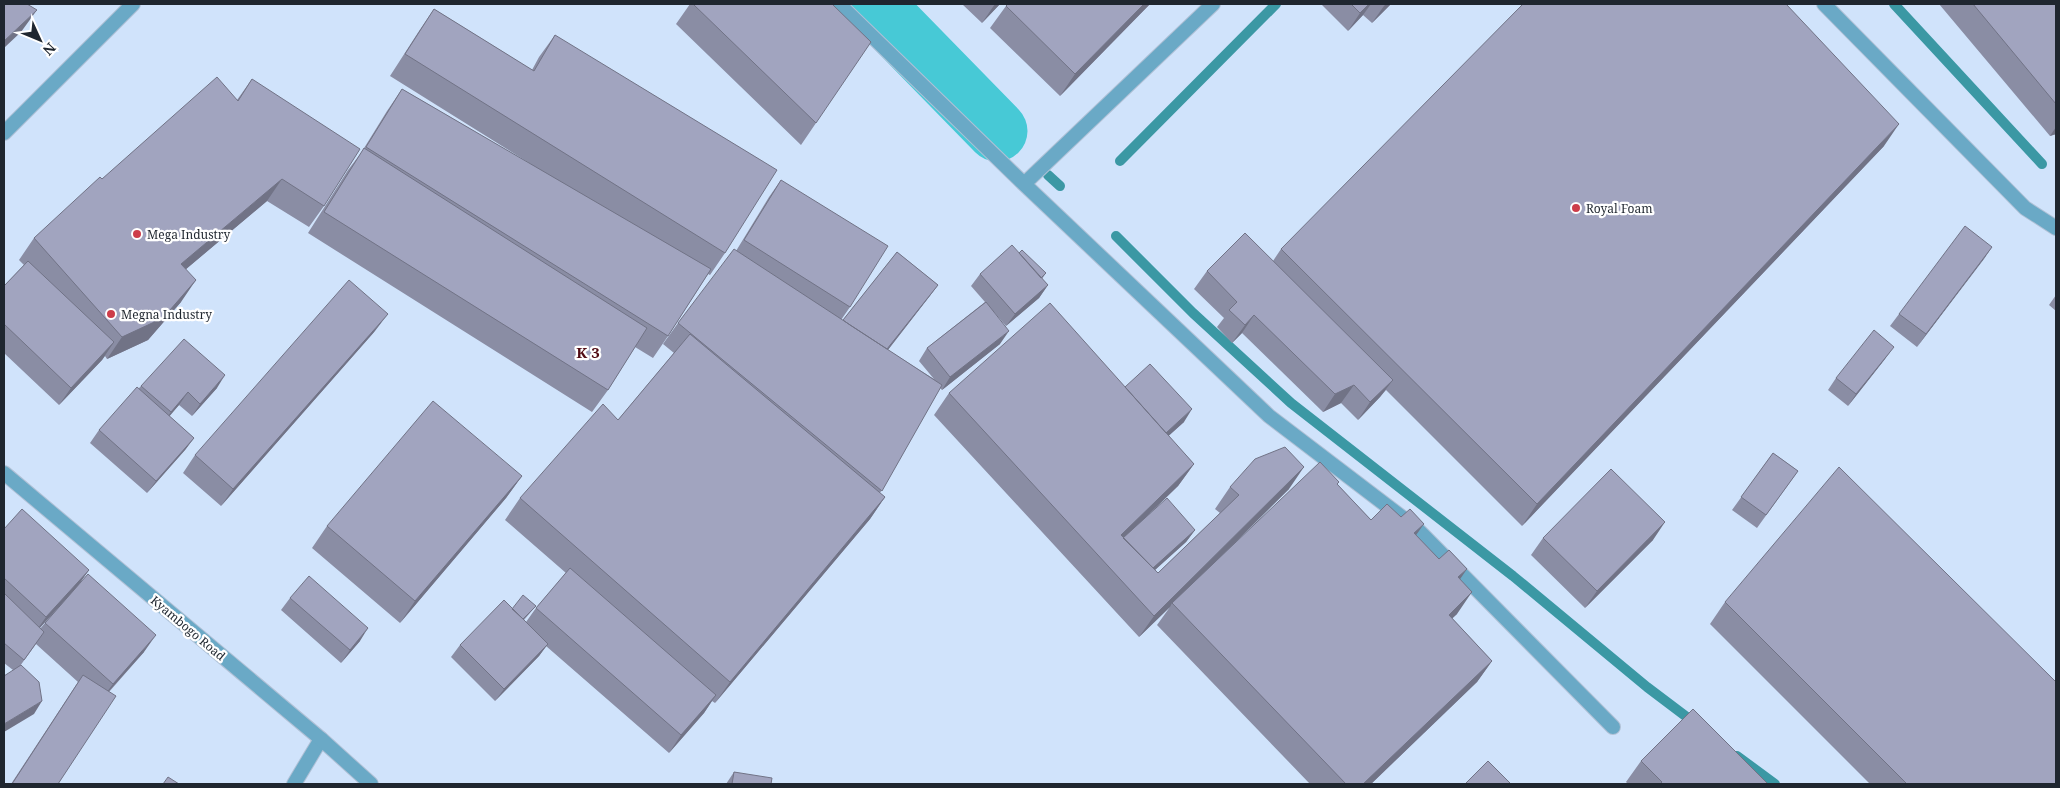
<svg xmlns="http://www.w3.org/2000/svg" width="2060" height="788" font-family="'Noto Serif',serif">
	<style>
		.lines { fill: none; stroke-linecap: round; stroke-linejoin: round }
		.stream { stroke: #3b98a4; stroke-width: 10 }
		.river { stroke: #47c9d6; stroke-width: 61 }
		.minor-casing { stroke: #b0c1d6; stroke-width: 16 }
		.tertiary-casing { stroke: #b0c1d6; stroke-width: 16 }
		.minor { stroke: #6aa9c6; stroke-width: 14 }
		.tertiary { stroke: #6aa9c6; stroke-width: 14 }
		.wall { fill: #8a8da4; fill-rule: evenodd }
		.shaded-wall { fill: #717386 }
		.building { fill: #a1a4bf; stroke: #717386 }
		.poi-dot { fill: #cd3d4a; stroke: #fff; stroke-width: 2 }
		.labels { text-anchor: middle; dominant-baseline: central; stroke-width: 4.5; stroke-linejoin: round; paint-order: stroke }
		.poi-label { font-size: 12px; fill: #1f262f; stroke: #fff; text-anchor: start }
		.street-label { font-size: 12px; fill: #1f262f; stroke: #fff }
		.quarter-label { font-size: 15px; font-weight: bold; fill: #500a13; stroke: #fff }
	</style>
	<rect width="100%" height="100%" fill="#d0e3fb"/>
	<g class="lines">
		<path class="stream" d="M1894 4 2042 164
			M1120 161 1276 4
			M1048 175 1060 186
			M1116 236 1193 313 1291 403 1513 576 1647 687 1696 724
			M1737 756 1775 784"/>
		<path class="river" d="M873 4 997 131"/>
		<defs>
			<path id="minor" d="M839 4 1024 184 1269 416 1416 528 1613 727
				M1824 4 2025 208 2056 228
				M4 133 133 4
				M1024 184 1213 4
				M294 784 321 739"/>
			<path id="tertiary" d="M4 473 321 739 371 784"/>
		</defs>
		<use href="#minor" class="minor-casing"/>
		<use href="#tertiary" class="tertiary-casing"/>
		<use href="#minor" class="minor"/>
		<use href="#tertiary" class="tertiary"/>
	</g>
	<path class="wall" d="M690 4H832L816 123 801 145 676 24Z
		M962 4H1000L982 23Z
		M1150 4 1060 96 990 28 1006 6Z
		M1321 4H1391L1372 23 1363 15 1348 31Z
		M1939 4H2056V134L2050 136Z
		M434 9 532 70 539 57 555 35 725 253 710 275 708 274 668 336 653 358 635 347 608 390 592 412 308 233 348 170 361 153 387 111 402 89 534 166 390 76 419 31Z
		M252 79 324 206 309 227 267 201 186 269 181 302 148 340 107 359 105 356 102 360 59 405 4 353V286L24 265 19 260 34 238 102 179 237 100Z
		M1884 146 1522 526 1386 390 1380 397 1358 420 1341 403 1323 412 1242 333 1232 343 1217 327 1224 318 1194 289 1207 271 1273 261 1281 249Z
		M781 180 850 307 841 320H843L897 252 938 285 929 297 888 350 934 379 919 361 927 348 985 302 971 286 980 274 1019 253 1046 273 1042 279 1048 285 1039 298 1006 326 993 311 1000 344 942 390 940 388 880 493 885 497 870 519 715 703 712 701 704 713 669 753 546 646 539 656 495 701 451 657 460 645 512 609 536 606 524 620 526 622 536 608 566 573 505 520 520 498 618 420 674 353 663 344 678 323 736 251 769 197Z
		M1992 247 1917 347 1890 326 1899 314Z
		M2056 295V311L2049 305Z
		M375 331 221 506 183 473 195 455Z
		M1885 359 1848 406 1828 390 1836 378Z
		M141 386 217 388 192 416 179 405 169 416 194 438 185 450 147 493 90 443 99 430Z
		M949 393 1184 422 1168 436 1194 464 1178 486 1150 513 1195 530 1186 542 1155 570 1158 573 1220 513 1215 509 1230 487 1289 489 1213 565 1339 482 1337 484 1371 520 1416 535 1439 559 1460 579 1457 614 1452 618 1492 661 1477 682 1371 784H1310L1157 625 1170 607 1139 637 934 415Z
		M1773 453 1798 471 1757 528 1732 510Z
		M522 476 506 498 400 623 312 548 327 526Z
		M4 529 89 570 79 584 144 652 109 692 58 784H11L78 682 36 644 20 666 34 714 13 670 4 663ZM60 605 40 629V628Z
		M1543 538 1653 540 1585 608 1531 555Z
		M290 598 360 641 341 663 281 610Z
		M1725 602 2056 784H1870L1710 624Z
		M1641 761 1768 784H1628L1626 782Z
		M734 772 771 784H726Z"/>
	<path class="shaded-wall" d="M995 4H1000L982 23Z
		M1144 4H1150L1060 96 1075 74Z
		M1369 4H1371L1363 15 1348 31 1360 13Z
		M1386 4H1391L1372 23 1384 6Z
		M37 10 21 32 4 48V41Z
		M1899 124 1884 146 1522 526 1537 504Z
		M2056 127V134L2050 136Z
		M282 179 267 201 166 286 181 264Z
		M1992 247 1984 259 1917 347 1926 334Z
		M196 280 181 302 148 340 107 359 122 337Z
		M938 285 929 297 876 365 885 352Z
		M1048 285 1039 298 1006 326 1015 314Z
		M388 314 375 331 221 506 233 489Z
		M1254 315 1242 333 1232 343 1245 325Z
		M1009 331 1000 344 942 390 950 377Z
		M114 342 102 360 59 405 71 388Z
		M1894 347 1885 359 1848 406 1856 394Z
		M225 375 217 388 192 416 200 404Z
		M1393 380 1380 397 1358 420 1370 402Z
		M1354 385 1341 403 1323 412 1335 394Z
		M188 392 179 405 162 425 171 412Z
		M1192 409 1184 422 1152 451 1161 438Z
		M194 438 185 450 147 493 156 481Z
		M1194 464 1178 486 1118 544 1121 535Z
		M1304 467 1289 489 1173 604 1172 603 1170 607 1139 637 1154 616Z
		M522 476 506 498 400 623 415 601Z
		M885 497 870 519 715 703 730 682Z
		M1665 522 1653 540 1585 608 1597 591Z
		M1424 524 1409 545 1414 533Z
		M1195 530 1186 542 1136 587 1145 575Z
		M1467 569 1452 591 1458 577Z
		M89 570 77 587 34 634 46 617Z
		M1472 592 1457 614 1434 636 1449 615Z
		M368 628 360 641 341 663 350 650Z
		M156 635 144 652 100 701 113 684Z
		M548 644 539 656 495 701 504 689Z
		M1492 661 1477 682 1371 784H1363Z
		M716 695 704 713 669 753 681 735Z
		M42 701 34 714 4 732V724Z"/>
	<path class="building" d="M4 4H27L37 10 4 41Z
		M693 4H832L871 42 816 123Z
		M1008 4H1144L1075 74 1006 6Z
		M1351 4H1369L1360 13Z
		M1523 4H1786L1899 124 1537 504 1281 249Z
		M1973 4H2056V104Z
		M434 9 534 71 555 35 777 170 725 253 405 54Z
		M217 77 238 101 252 79 360 149 324 206 282 179 181 264 196 280 163 318 122 337 34 238 100 177 102 179Z
		M402 89 711 269 668 336 366 147Z
		M364 148 647 328 608 390 324 212Z
		M781 180 888 246 850 307 744 240Z
		M1965 226 1992 247 1926 334 1899 314Z
		M1245 233 1393 380 1370 402 1354 385 1335 394 1254 315 1245 325 1229 310 1237 302 1207 271Z
		M1012 245 1048 285 1015 314 980 274Z
		M734 249 942 385 882 491 678 323Z
		M1022 250 1046 273 1041 278 1019 253Z
		M897 252 938 285 887 349 850 325 843 320Z
		M28 261 114 342 71 388 4 324V286Z
		M349 280 388 314 233 489 195 455Z
		M986 302 1009 331 950 377 927 348Z
		M1050 303 1194 464 1121 535 1158 573 1239 495 1230 487 1255 459 1285 447 1304 467 1154 616 949 393Z
		M1874 330 1894 347 1856 394 1836 378Z
		M690 334 885 497 730 682 520 498 603 404 618 420Z
		M184 339 225 375 200 404 188 392 171 412 141 386Z
		M1150 364 1192 409 1166 433 1125 387Z
		M137 387 194 438 156 481 99 430Z
		M433 401 522 476 415 601 327 526Z
		M1773 453 1798 471 1766 515 1741 497Z
		M1320 462 1339 482 1337 484 1371 520 1387 504 1401 517 1410 509 1424 524 1414 533 1439 559 1449 550 1467 569 1458 577 1472 592 1449 615 1492 661 1363 784H1346L1172 603Z
		M1839 467 2056 682V784H1907L1725 602Z
		M1611 469 1665 522 1597 591 1543 538Z
		M1167 498 1195 530 1153 568 1123 538Z
		M22 509 89 570 46 617 4 578V529Z
		M570 568 716 695 681 735 536 608Z
		M88 574 156 635 113 684 45 623Z
		M309 576 368 628 350 650 290 598Z
		M4 593 44 632 24 660 4 643Z
		M523 595 536 606 523 619 512 609Z
		M504 600 548 644 504 689 460 645Z
		M21 665 39 682 42 701 4 724V676Z
		M83 675 116 696 58 784H12Z
		M1693 709 1768 784H1660L1662 782 1641 761Z
		M1488 761 1511 784H1465Z
		M734 772 772 778 771 784H732Z
		M168 777 179 784H163Z"/>
	<g class="poi-dot">
		<circle cx="1576" cy="208" r="5"/>
		<circle cx="137" cy="234" r="5"/>
		<circle cx="111" cy="314" r="5"/>
	</g>
	<g class="labels">
		<g class="poi-label">
			<text x="1586" y="208">Royal Foam</text>
			<text x="147" y="234">Mega Industry</text>
			<text x="121" y="314">Megna Industry</text>
		</g>
		<g class="street-label">
			<text transform="translate(188 628) rotate(40)">Kyambogo Road</text>
		</g>
		<g class="quarter-label">
			<text x="588" y="352">K 3</text>
		</g>
	</g>
	<rect width="2060" height="788" fill="none" stroke="#1f262f" stroke-width="10"/>
	<g transform="translate(40 40) rotate(134)" stroke="#ffffff" stroke-width="4" paint-order="stroke">
	<path d="M0-4L9 19L0 12L-9 19Z" fill="#1f262f"/>
	<text y="-8" font-size="14" font-weight="bold" text-anchor="middle" fill="#1f262f">N</text>
	</g>
</svg>
